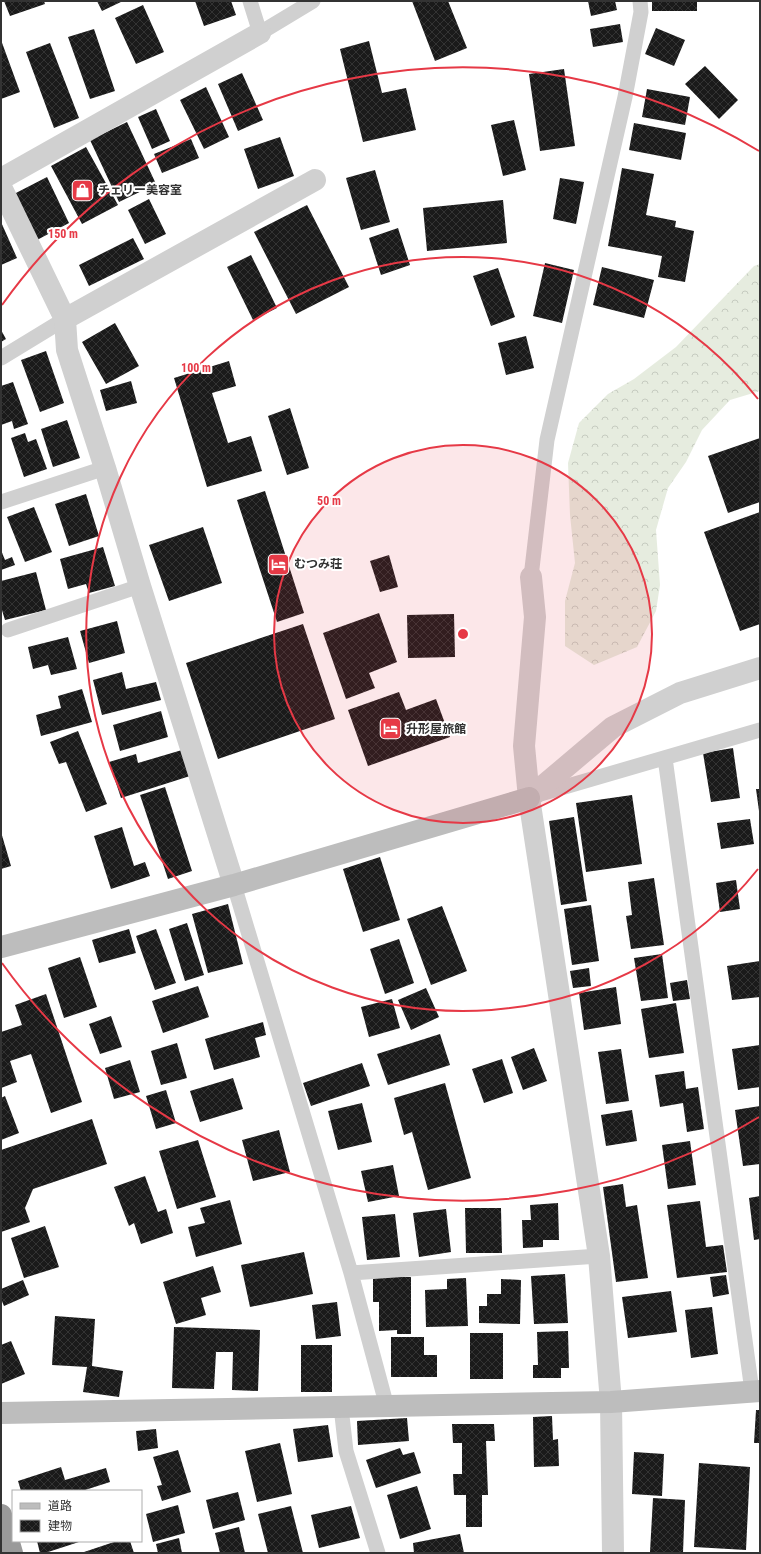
<svg xmlns="http://www.w3.org/2000/svg" width="761" height="1554" font-family="'Roboto Condensed','Noto Sans JP',sans-serif">
	<style>
		.forest { fill: url(#forest-crowns) }
		.building { fill: url(#building-cross-hatch) }
		.lines { fill: none; stroke-linecap: round; stroke-linejoin: round }
		.lane { stroke: #d0d0d0; stroke-width: 15 }
		.street { stroke: #d0d0d0; stroke-width: 22 }
		.secondary { stroke: #bdbdbd; stroke-width: 22 }
		.highway { stroke: #9a9a9a; stroke-width: 22 }
		.ring { fill: none; stroke: #e63946; stroke-width: 2 }
		.labels { text-anchor: middle; dominant-baseline: central; stroke-width: 4; stroke-linejoin: round; paint-order: stroke }
		.poi-label { font-size: 12px; font-weight: bold; fill: #333; stroke: #fff; text-anchor: start }
		.centre { fill: #e63946; stroke: #fff; stroke-width: 2 }
		.ring-label { font-size: 12px; text-anchor: middle; font-weight: bold; fill: #e63946; stroke: #fff; stroke-width: 4; stroke-linejoin: round; paint-order: stroke }
	</style>
	<defs>
		<pattern id="forest-crowns" width="20" height="18" patternUnits="userSpaceOnUse"><rect width="20" height="18" fill="#e6ecdf"/><path d="M2 6a3 3 0 1 1 6 0M12 15a3 3 0 1 1 6 0" fill="none" stroke="#c6cbc0"/></pattern>
		<pattern id="building-cross-hatch" width="8" height="8" patternUnits="userSpaceOnUse"><rect width="8" height="8" fill="#1a1a1a"/><path d="M0 0l8 8M0 8l8-8" fill="none" stroke="#333"/></pattern>
	</defs>
	<rect width="100%" height="100%" fill="#fff"/>
	<path class="forest" d="M760 264V391L730 400 702 430 686 462 668 488 656 530 660 585 656 611 637 647 594 665 565 646V601L575 563 570 515 568 463 579 423 608 394 634 379 676 347 754 266Z"/>
	<path class="building" d="M4 1H44L45 4 10 16Z
		M97 1H123L102 11Z
		M195 1H231L236 15 204 26Z
		M412 1H448L467 48 435 61Z
		M588 1H615L617 10 591 16Z
		M652 1H697V11H652Z
		M143 5 164 52 136 64 115 18Z
		M620 24 623 42 593 47 590 29Z
		M656 28 685 40 674 66 645 54Z
		M94 29 115 91 90 99 68 37Z
		M1 40 20 92 1 99Z
		M369 41 382 93 406 88 416 130 363 142 340 49Z
		M50 43 79 118 54 128 26 52Z
		M705 66 738 100 719 119 685 84Z
		M564 69 575 146 540 151 529 74Z
		M242 73 263 120 238 131 218 84Z
		M206 87 229 137 204 149 180 100Z
		M647 89 690 97 685 125 642 117Z
		M156 109 170 141 152 149 138 117Z
		M514 120 526 170 503 176 491 125Z
		M127 122 156 184 119 202 90 140Z
		M634 123 686 133 681 160 629 150Z
		M280 137 294 176 258 189 244 149Z
		M191 139 199 158 162 173 154 154Z
		M86 147 118 205 82 224 51 166Z
		M622 168 654 174 646 215 676 221 675 227 694 231 685 282 658 277 662 256 608 246Z
		M375 170 390 222 361 230 346 178Z
		M47 177 69 223 37 240 14 194Z
		M560 178 584 182 576 224 553 219Z
		M149 199 166 234 145 244 128 210Z
		M503 200 507 243 427 251 423 208Z
		M307 205 349 287 296 314 254 232Z
		M1 222 17 258 1 265Z
		M398 228 410 265 381 275 369 238Z
		M133 238 144 259 89 286 79 265Z
		M251 255 277 308 253 320 227 267Z
		M545 263 574 270 562 323 533 316Z
		M602 267 654 280 644 318 593 305Z
		M498 268 515 317 491 326 473 276Z
		M115 323 139 366 106 384 82 342Z
		M1 330 6 339 1 342Z
		M526 336 534 368 506 375 498 343Z
		M46 351 64 403 40 412 21 360Z
		M229 361 236 386 212 393 228 443 251 436 262 471 207 487 174 378Z
		M131 381 137 403 106 411 100 390Z
		M13 382 28 424 14 429 12 421 1 425V386Z
		M290 408 309 468 287 475 268 416Z
		M67 420 80 458 53 467 41 429Z
		M25 433 28 442 36 439 47 469 24 477 11 438Z
		M760 438V502L728 513 708 456Z
		M265 491 304 613 277 622 237 500Z
		M86 494 99 536 69 546 55 504Z
		M34 507 52 552 25 562 7 517Z
		M760 512V624L740 631 704 532Z
		M203 527 222 583 169 601 149 545Z
		M103 547 115 586 89 593 86 584 68 589 60 559Z
		M1 550 5 560 12 557 15 565 1 570Z
		M389 555 398 587 380 592 370 561Z
		M36 572 46 610 5 620 1 607V581Z
		M379 613 397 662 369 673 375 688 346 699 323 633Z
		M454 614 455 657 408 658 407 615Z
		M117 621 125 653 89 663 80 631Z
		M303 624 335 719 218 759 186 663Z
		M68 637 77 669 51 675 48 665 33 669 28 647Z
		M122 672 126 689 156 682 161 700 102 715 93 680Z
		M82 689 92 722 41 736 36 715 61 708 58 696Z
		M399 692 406 710 436 699 450 737 368 766 348 710Z
		M161 711 168 737 120 751 113 725Z
		M78 731 107 804 86 812 66 762 59 764 50 742Z
		M733 748 740 798 711 802 703 753Z
		M182 750 190 776 121 798 109 762 136 754 138 763Z
		M165 787 192 871 168 879 140 795Z
		M756 789H760V811H759Z
		M632 795 642 864 586 872 576 803Z
		M574 817 587 901 561 905 549 821Z
		M750 819 754 844 721 849 717 823Z
		M122 827 134 866 145 862 150 876 111 889 94 836Z
		M1 832 11 866 1 869Z
		M380 857 400 920 363 932 343 869Z
		M654 878 664 945 631 949 626 916 632 915 628 882Z
		M736 880 740 909 720 912 716 883Z
		M228 904 243 964 208 973 192 914Z
		M591 905 599 961 572 965 564 909Z
		M442 906 467 971 431 985 407 919Z
		M187 923 204 975 185 981 169 929Z
		M129 929 136 953 99 963 92 940Z
		M156 929 176 983 155 990 136 936Z
		M399 939 414 983 385 994 370 949Z
		M662 954 668 998 641 1001 634 958Z
		M80 957 97 1007 64 1018 48 968Z
		M760 961V997L732 1000 727 966Z
		M589 968 591 986 573 988 570 971Z
		M687 980 690 999 673 1001 670 983Z
		M198 986 209 1017 163 1033 152 1001Z
		M616 987 621 1024 584 1030 579 993Z
		M426 988 439 1017 411 1030 398 1000Z
		M46 994 82 1102 51 1113 31 1054 10 1061 17 1082 1 1088V1032L22 1025 15 1005Z
		M392 999 400 1028 369 1037 361 1007Z
		M676 1003 684 1053 649 1058 641 1009Z
		M111 1016 122 1047 100 1054 89 1024Z
		M263 1022 266 1035 255 1038 260 1057 214 1070 205 1039Z
		M440 1034 450 1065 388 1085 377 1054Z
		M177 1043 187 1078 161 1085 151 1051Z
		M760 1045V1087L738 1090 732 1049Z
		M534 1048 547 1081 523 1090 511 1057Z
		M621 1049 629 1101 606 1104 598 1052Z
		M502 1059 513 1093 484 1103 472 1069Z
		M130 1060 140 1092 114 1099 105 1068Z
		M362 1063 370 1086 311 1106 303 1083Z
		M684 1071 686 1089 698 1087 704 1129 687 1132 683 1103 660 1107 655 1075Z
		M233 1078 243 1109 200 1122 190 1091Z
		M445 1083 471 1178 428 1190 412 1132 404 1135 394 1098Z
		M166 1090 176 1123 156 1129 146 1096Z
		M5 1096 19 1133 1 1140V1098Z
		M362 1103 372 1142 338 1150 328 1111Z
		M760 1106V1164L743 1166 735 1110Z
		M632 1110 637 1141 606 1146 601 1115Z
		M92 1119 107 1164 33 1189 25 1208 30 1222 1 1232V1150Z
		M279 1130 290 1172 253 1181 242 1140Z
		M198 1140 216 1197 177 1209 159 1151Z
		M690 1141 696 1185 668 1189 662 1145Z
		M393 1165 399 1196 368 1202 361 1171Z
		M145 1176 158 1212 166 1209 173 1233 141 1244 134 1223 129 1226 114 1187Z
		M623 1184 626 1207 637 1205 648 1278 616 1282 603 1187Z
		M760 1196V1239L754 1240 749 1198Z
		M230 1200 242 1244 196 1257 188 1227 205 1223 200 1208Z
		M700 1201 706 1247 723 1245 727 1272 677 1278 667 1205Z
		M558 1203 559 1240H543V1247L523 1248 522 1220H531L530 1205Z
		M465 1208H501L502 1253H466Z
		M446 1209 451 1252 419 1257 413 1213Z
		M395 1214 400 1257 367 1260 362 1217Z
		M45 1226 59 1267 24 1278 11 1238Z
		M304 1252 313 1294 250 1307 241 1265Z
		M213 1266 221 1292 201 1298 206 1315 176 1324 163 1282Z
		M565 1274 568 1323 534 1324 531 1276Z
		M726 1275 729 1294 713 1297 710 1277Z
		M373 1277H411V1334H397V1330L379 1331V1302H373Z
		M466 1278 468 1326 426 1327 425 1290 447 1289V1279Z
		M501 1279 521 1280 520 1324 479 1323V1306H487V1294H501Z
		M23 1280 29 1295 4 1306 1 1299V1289Z
		M671 1291 677 1332 628 1338 622 1297Z
		M337 1302 341 1336 316 1339 312 1305Z
		M712 1307 718 1354 691 1358 685 1310Z
		M55 1316 95 1319 92 1366 123 1371 119 1397 83 1392 87 1367 52 1365Z
		M174 1327 260 1330 258 1391 232 1390 233 1352H216L214 1389 172 1388Z
		M568 1331 569 1368H561V1378H533V1365H538L537 1332Z
		M470 1333H503V1379H470Z
		M391 1337H424V1355H437V1377H391Z
		M11 1341 25 1374 1 1384V1345Z
		M301 1345H332V1392H301Z
		M756 1410H760V1443H754Z
		M552 1416 553 1440 558 1439 559 1466 534 1467 533 1417Z
		M407 1418 409 1441 358 1445 357 1421Z
		M452 1424H494L495 1441H486L488 1495H482V1527H466V1495H454L453 1474H462V1443H453Z
		M328 1425 333 1457 298 1462 293 1429Z
		M156 1429 158 1448 138 1451 136 1431Z
		M280 1443 292 1494 257 1502 245 1451Z
		M400 1448 403 1455 414 1452 421 1473 376 1488 366 1460Z
		M178 1450 191 1492 162 1501 157 1486 162 1485 153 1457Z
		M634 1452 664 1454 662 1496 632 1494Z
		M699 1463 750 1467 746 1550 694 1547Z
		M61 1467 65 1480 106 1468 110 1482 82 1491H21L18 1481Z
		M417 1486 431 1529 400 1539 387 1495Z
		M238 1492 245 1520 213 1529 206 1500Z
		M653 1498 685 1500 683 1553 650 1552Z
		M178 1505 185 1533 153 1542 146 1514Z
		M291 1506 303 1553H268L258 1514Z
		M351 1506 360 1538 319 1548 311 1515Z
		M239 1527 245 1553H220L215 1533Z
		M460 1534 464 1553H414L413 1543Z
		M179 1538 182 1553H158L156 1544Z
		M37 1541H82L45 1553H40Z
		M117 1541H130L134 1553H81Z"/>
	<g class="lines">
		<path class="lane" d="M250 1 260 33 313 1
			M1 358 65 319
			M1 502 105 468
			M531 577 547 440 625 97 641 12 640 1
			M8 630 140 586
			M665 758 752 1391
			M537 795 760 730
			M234 885 351 1273 387 1407
			M351 1273 599 1256
			M341 1407 346 1451 378 1553"/>
		<path class="street" d="M1 179 260 33
			M1 187 65 319 67 350 105 468 140 586 234 885
			M65 319 315 180
			M531 577 535 617 524 746 529 798 599 1256 611 1402 613 1553
			M529 798 613 727 680 693 760 668"/>
		<path class="secondary" d="M1 947 234 885 529 798
			M1 1413 611 1402 760 1391"/>
		<path class="highway" d="M1 1515 12 1553"/>
	</g>
	<circle cx="463" cy="634" r="189" fill="#e63946" fill-opacity=".12"/>
	<g class="ring">
		<circle cx="463" cy="634" r="189"/>
		<path d="M758 869A377 377 0 1 1 758 399"/>
		<path d="M759 1117A566 566 0 0 1 2 963M2 305A566 566 0 0 1 759 151"/>
	</g>
	<defs>
		<symbol id="shop-square" viewBox="-11 -11 22 22"><rect x="-9" y="-9" width="18" height="18" rx="4" fill="#e63946" stroke="#fff"/><path d="M-5-2.5h2.3a2.7 3.5 0 0 1 5.4 0H5L5.5 6h-11ZM-1.5-2.5h3a1.5 2.3 0 0 0-3 0Z" fill="#fff"/></symbol>
		<symbol id="hotel-square" viewBox="-11 -11 22 22"><rect x="-9" y="-9" width="18" height="18" rx="4" fill="#e63946" stroke="#fff"/><path d="M-6-4.5h1.5V1H6V5H4.5V3h-9V5H-6ZM-4 0a1.8 1.8 0 1 1 3.6 0ZM.5 0V-2.5h3Q6-2.5 6 0Z" fill="#fff"/></symbol>
	</defs>
	<g fill-rule="evenodd">
		<use href="#shop-square" x="70" y="178" width="25" height="25"/>
		<use href="#hotel-square" x="266" y="552" width="25" height="25"/>
		<use href="#hotel-square" x="378" y="716" width="25" height="25"/>
	</g>
	<g class="labels">
		<g class="poi-label">
			<text x="98" y="190">チェリー美容室</text>
			<text x="294" y="564">むつみ荘</text>
			<text x="406" y="729">升形屋旅館</text>
		</g>
	</g>
	<circle cx="463" cy="634" r="6" class="centre"/>
	<g class="ring-label">
		<text x="63" y="238">150 m</text>
		<text x="196" y="372">100 m</text>
		<text x="329" y="505">50 m</text>
	</g>
	<rect width="761" height="1554" fill="none" stroke="#333333" stroke-width="4"/>
	<rect x="12" y="1490" width="130" height="52" fill="#ffffff" stroke="#adadad"/>
	<rect x="20" y="1503" width="20" height="6" fill="#bdbdbd" stroke="#adadad"/>
	<text x="48" y="1510" font-size="12" fill="#333333">道路</text>
	<rect x="20" y="1520" width="20" height="12" fill="url(#building-cross-hatch)" stroke="#adadad"/>
	<text x="48" y="1530" font-size="12" fill="#333333">建物</text>
</svg>
